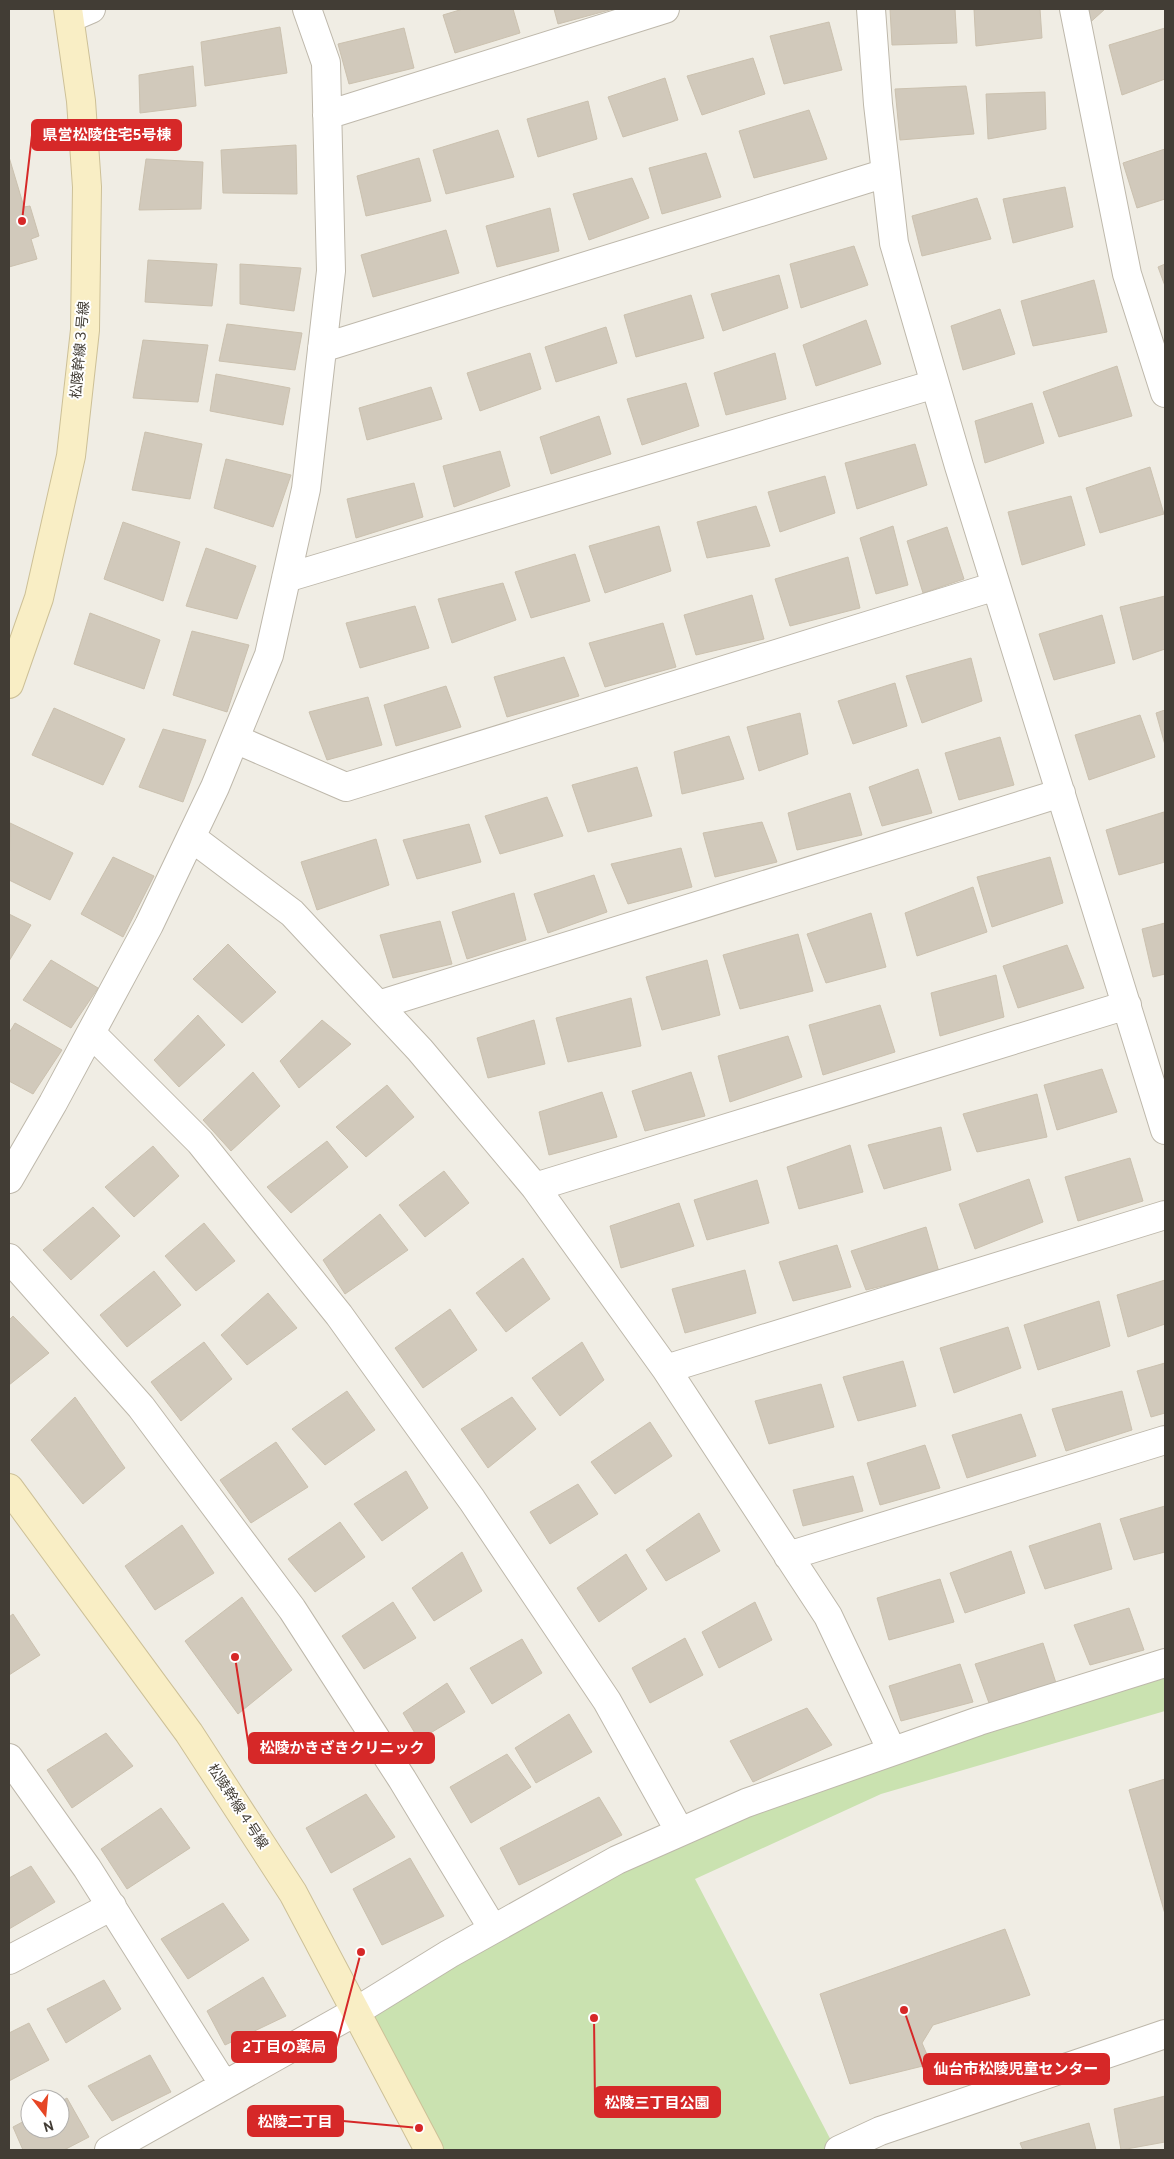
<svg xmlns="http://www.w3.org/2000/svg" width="1174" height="2159" font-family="Overpass,'Noto Sans JP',sans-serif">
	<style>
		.green { fill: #cae2b0 }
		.building { fill: #d1c9bb; stroke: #cbc1af }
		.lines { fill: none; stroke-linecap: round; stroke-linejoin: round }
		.street-casing { stroke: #beb8ab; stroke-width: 30 }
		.secondary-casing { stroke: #cdc097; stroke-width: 30 }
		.street { stroke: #fff; stroke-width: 28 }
		.secondary { stroke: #f9eec5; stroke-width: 28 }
		.labels { text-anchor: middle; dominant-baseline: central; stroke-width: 4; stroke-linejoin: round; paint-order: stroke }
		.street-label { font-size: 14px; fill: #423d35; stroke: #fff }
		.leader { fill: none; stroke: #d62828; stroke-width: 2 }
		.callout-dot { fill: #d62828; stroke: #fff; stroke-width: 2 }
		.callout { fill: #d62828; stroke: #d62828; stroke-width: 2 }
		.callout-label { font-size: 15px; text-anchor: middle; font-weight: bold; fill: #fff }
	</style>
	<rect width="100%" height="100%" fill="#f0ede4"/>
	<path class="green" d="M1165 1663V1711L881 1794 695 1879 836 2150H429L355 2012 617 1860Z"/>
	<path class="building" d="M463 9H513L520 33 455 53 443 15Z
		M554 9H613L558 24Z
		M890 9H955L957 43 892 45Z
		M974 9H1040L1042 38 976 46Z
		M1082 9H1105L1084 28Z
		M829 22 842 70 784 84 770 36Z
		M280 27 287 73 205 86 201 42Z
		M404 28 414 68 349 84 338 44Z
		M1165 28V79L1122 95 1109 45Z
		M753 58 765 94 702 115 687 76Z
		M193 66 196 106 140 113 139 75Z
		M665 78 678 120 623 137 608 97Z
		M966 86 974 134 900 140 895 89Z
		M1045 92 1046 129 988 139 986 94Z
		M588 101 597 139 538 157 527 119Z
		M809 110 827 159 754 178 739 131Z
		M498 130 514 177 446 194 433 150Z
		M296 145 297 194 223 193 221 150Z
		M1165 149V199L1137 208 1123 163Z
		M706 153 721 197 662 214 649 168Z
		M9 157 24 207 30 206 39 236 31 239 37 259 9 267Z
		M419 158 431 201 366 216 357 176Z
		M146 159 203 162 201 209 139 210Z
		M632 178 649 218 589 240 573 194Z
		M1065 187 1073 227 1013 243 1003 199Z
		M977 198 991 239 922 256 912 216Z
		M550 208 559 251 497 267 486 226Z
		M446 230 459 273 373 297 361 255Z
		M854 246 868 285 801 308 790 264Z
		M148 260 217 264 212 306 145 302Z
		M240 264 301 268 294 311 240 304Z
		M1165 264V286L1158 267Z
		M779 275 788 308 723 331 711 294Z
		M1094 280 1107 332 1033 346 1021 301Z
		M691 295 704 338 636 357 624 315Z
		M1000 309 1015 354 963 370 951 326Z
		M866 320 881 364 816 386 803 345Z
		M227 324 302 333 295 370 219 361Z
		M606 327 617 363 556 382 545 347Z
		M143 340 208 345 198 402 133 398Z
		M530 353 541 389 480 411 467 373Z
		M775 353 786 399 726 415 714 373Z
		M1117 366 1132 416 1059 437 1043 392Z
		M216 374 290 388 283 425 210 411Z
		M686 383 699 426 642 445 627 399Z
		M431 387 442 419 367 440 359 408Z
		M1032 403 1044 443 985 463 975 421Z
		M599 416 611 454 551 474 540 437Z
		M145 432 202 444 190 499 132 490Z
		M915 444 927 485 857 509 845 463Z
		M500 451 510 486 454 507 443 466Z
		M226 459 291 475 273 527 214 508Z
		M1150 467 1164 514 1100 533 1086 488Z
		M825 476 835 513 780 532 768 492Z
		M414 483 423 517 356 538 347 499Z
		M1071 496 1085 545 1022 565 1008 512Z
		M756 506 770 546 707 558 697 522Z
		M123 522 180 542 163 601 104 579Z
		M659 526 671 571 605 593 589 546Z
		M893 526 908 585 876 594 860 538Z
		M947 527 964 579 923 593 907 541Z
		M206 548 256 566 237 619 186 606Z
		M575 554 590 601 531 618 515 572Z
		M848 557 860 608 790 626 775 579Z
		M503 583 516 620 452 643 438 599Z
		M752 595 764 639 696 655 684 615Z
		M1165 596V649L1133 660 1120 607Z
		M415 606 429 648 360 668 346 623Z
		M90 613 160 640 144 689 74 664Z
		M1102 615 1115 663 1054 680 1039 634Z
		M663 623 676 667 605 687 589 643Z
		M192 631 249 645 227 712 173 695Z
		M564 657 579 696 507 717 494 677Z
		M971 658 982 701 922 723 906 676Z
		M895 683 907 726 853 744 838 701Z
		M446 686 461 727 396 746 384 705Z
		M368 697 382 745 327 760 309 712Z
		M54 708 125 739 103 785 32 755Z
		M1165 710V745L1156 713Z
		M800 713 808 754 759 771 747 727Z
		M1140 715 1155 757 1089 780 1075 735Z
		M163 729 206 740 183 802 139 787Z
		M729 736 744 779 682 794 674 752Z
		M1000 737 1014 785 959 800 945 753Z
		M637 767 652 816 588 832 572 785Z
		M918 769 932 813 882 826 869 787Z
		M850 793 862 835 797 850 788 813Z
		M547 797 563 836 500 854 485 816Z
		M1164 812 1165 862 1119 875 1106 830Z
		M762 822 777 862 715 877 703 833Z
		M10 823 73 853 50 900 9 880Z
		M469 824 481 862 417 879 403 840Z
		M376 839 389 885 317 910 301 862Z
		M681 848 692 887 628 904 611 864Z
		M113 857 154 876 123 937 81 914Z
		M1050 857 1063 903 992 927 977 877Z
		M594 875 607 912 548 933 534 894Z
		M973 887 987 932 917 956 905 913Z
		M514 893 526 940 467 959 452 912Z
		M871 913 886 967 826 983 807 934Z
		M9 914 31 925 9 961Z
		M440 921 452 964 393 978 380 935Z
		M1165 923V974L1153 977 1142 929Z
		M798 934 813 991 740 1009 723 955Z
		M228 944 276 992 242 1023 193 979Z
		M1067 945 1084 988 1018 1008 1003 966Z
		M51 960 98 988 71 1028 23 1000Z
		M707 960 720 1015 662 1030 646 977Z
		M996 975 1004 1017 940 1036 931 993Z
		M631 998 641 1046 568 1062 556 1018Z
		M880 1005 895 1052 823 1075 809 1025Z
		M198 1015 225 1045 179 1087 154 1060Z
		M322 1020 351 1044 299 1088 280 1061Z
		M534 1020 545 1064 488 1078 477 1038Z
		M15 1023 62 1050 33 1094 9 1081V1033Z
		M788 1036 802 1077 730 1102 718 1056Z
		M1102 1069 1117 1112 1057 1130 1044 1085Z
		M253 1072 280 1106 231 1151 203 1120Z
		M691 1072 705 1116 645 1131 632 1091Z
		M387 1085 414 1117 366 1157 336 1127Z
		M602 1092 617 1137 549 1155 539 1112Z
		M1037 1094 1047 1137 977 1152 963 1114Z
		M941 1127 951 1170 884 1189 868 1145Z
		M327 1141 348 1167 291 1213 267 1187Z
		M850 1145 863 1192 799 1209 787 1167Z
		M153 1146 179 1176 134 1217 105 1187Z
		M1130 1158 1143 1201 1078 1221 1065 1177Z
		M444 1171 469 1203 425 1237 399 1205Z
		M1029 1179 1043 1222 975 1249 959 1204Z
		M757 1180 769 1223 707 1240 694 1200Z
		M679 1203 694 1246 621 1268 610 1226Z
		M93 1207 120 1236 71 1280 43 1250Z
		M380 1214 408 1250 345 1294 323 1260Z
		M204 1223 235 1261 196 1291 165 1256Z
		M926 1227 939 1272 866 1290 851 1251Z
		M837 1245 851 1287 793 1301 779 1262Z
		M523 1258 550 1299 506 1332 476 1293Z
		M745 1270 756 1313 685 1333 672 1289Z
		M154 1271 181 1305 127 1347 100 1315Z
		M1165 1280V1324L1128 1337 1117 1295Z
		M268 1293 297 1328 247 1365 221 1335Z
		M1099 1301 1110 1346 1038 1370 1024 1325Z
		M450 1309 477 1350 423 1388 395 1348Z
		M13 1316 49 1353 9 1385V1320Z
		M1008 1327 1021 1368 954 1393 940 1348Z
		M204 1342 232 1379 181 1421 151 1382Z
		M582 1342 604 1380 560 1416 532 1378Z
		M903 1361 916 1406 858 1421 843 1377Z
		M1165 1363V1413L1151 1417 1137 1371Z
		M821 1384 834 1427 769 1444 755 1401Z
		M347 1391 375 1430 325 1465 292 1429Z
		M1122 1391 1132 1430 1066 1451 1052 1409Z
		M75 1397 125 1468 83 1504 31 1440Z
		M512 1397 536 1429 488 1468 461 1429Z
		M1021 1414 1036 1456 967 1478 952 1435Z
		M650 1422 672 1456 615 1494 591 1462Z
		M276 1442 308 1487 251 1523 220 1480Z
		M925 1445 940 1488 880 1505 867 1463Z
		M406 1471 428 1508 382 1541 354 1504Z
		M853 1476 863 1511 803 1526 793 1490Z
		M578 1484 598 1514 550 1544 530 1512Z
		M1165 1506V1552L1134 1560 1120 1519Z
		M699 1513 720 1551 666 1581 646 1550Z
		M340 1522 365 1557 315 1592 288 1559Z
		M1100 1523 1112 1569 1045 1589 1029 1546Z
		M182 1525 214 1573 155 1610 125 1566Z
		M1011 1551 1025 1593 965 1613 950 1573Z
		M462 1552 482 1591 434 1621 412 1588Z
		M626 1554 647 1589 599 1622 577 1588Z
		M940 1579 954 1622 889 1640 877 1598Z
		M242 1597 292 1670 238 1714 185 1641Z
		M393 1602 416 1638 364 1669 342 1636Z
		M755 1602 772 1640 719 1668 702 1632Z
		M1129 1608 1144 1650 1090 1665 1074 1625Z
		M13 1614 40 1655 9 1675V1617Z
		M685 1638 703 1675 650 1703 632 1668Z
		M522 1639 542 1673 492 1704 470 1668Z
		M1043 1643 1056 1683 989 1703 975 1664Z
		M960 1664 973 1702 901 1721 889 1686Z
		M447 1683 465 1712 419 1740 403 1713Z
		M807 1708 832 1745 753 1782 730 1741Z
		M569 1714 592 1752 536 1783 515 1748Z
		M106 1733 133 1766 72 1808 47 1770Z
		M507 1754 531 1787 471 1823 450 1787Z
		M1165 1779V1914L1129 1790Z
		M366 1794 395 1837 331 1873 306 1828Z
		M599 1797 622 1835 519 1885 500 1848Z
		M161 1808 190 1848 127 1889 101 1849Z
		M410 1858 444 1916 382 1945 353 1889Z
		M31 1866 55 1902 9 1929V1878Z
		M223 1903 249 1940 188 1979 161 1939Z
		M1005 1929 1030 1995 933 2025 922 2043 931 2064 850 2084 820 1994Z
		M263 1977 286 2016 225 2045 207 2011Z
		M104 1980 121 2009 66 2043 47 2009Z
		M29 2023 49 2060 9 2081V2033Z
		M150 2055 171 2092 112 2121 88 2086Z
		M1165 2096V2142L1121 2150 1114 2109Z
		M67 2098 89 2137 64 2150H23L13 2127 30 2118V2129H60V2102Z
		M1089 2123 1096 2150H1023L1020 2143Z"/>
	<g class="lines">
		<defs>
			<path id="street" d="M871 9 878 104 894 243 959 466 1165 1130
				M1074 9 1127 274 1165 393
				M70 18 91 9
				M327 115 665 9
				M322 348 886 173
				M286 578 935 384
				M235 739 346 787 996 586
				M191 837 292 913 420 1050 535 1187 666 1369 828 1616 892 1751
				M378 1005 1061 793
				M91 1033 200 1142 339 1315 472 1500 607 1701 680 1832
				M9 1179 53 1103 149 925 215 787 269 655 306 489 331 271 326 63 307 9
				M535 1187 1127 1005
				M9 1258 141 1407 292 1609 402 1779 493 1929
				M666 1369 1165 1215
				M788 1556 1165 1440
				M9 1758 87 1868 224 2085
				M9 1960 112 1906
				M109 2150 355 2012 449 1954 617 1860 746 1803 979 1721 1165 1663
				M839 2150 880 2131 1165 2034"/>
			<path id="secondary" d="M9 684 39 598 71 456 85 330 87 187 81 101 68 9
				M9 1488 189 1733 293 1893 429 2150"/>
		</defs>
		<use href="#street" class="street-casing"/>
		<use href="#secondary" class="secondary-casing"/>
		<use href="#street" class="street"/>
		<use href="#secondary" class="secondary"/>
	</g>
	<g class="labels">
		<g class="street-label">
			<text transform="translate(81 350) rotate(-85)">松陵幹線３号線</text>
			<text transform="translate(237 1807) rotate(57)">松陵幹線４号線</text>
		</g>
	</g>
	<path class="leader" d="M22 221L32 135M235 1657L249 1748M361 1952L336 2047M904 2010L924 2069M594 2018L595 2102M419 2128L343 2121"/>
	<g class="callout-dot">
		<circle cx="22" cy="221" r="5"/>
		<circle cx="235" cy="1657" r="5"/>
		<circle cx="361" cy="1952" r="5"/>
		<circle cx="904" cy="2010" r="5"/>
		<circle cx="594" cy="2018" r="5"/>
		<circle cx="419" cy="2128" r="5"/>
	</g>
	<g class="callout">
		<rect x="32" y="120" width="149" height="30" rx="5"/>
		<rect x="249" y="1733" width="185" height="30" rx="5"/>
		<rect x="232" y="2032" width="104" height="30" rx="5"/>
		<rect x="924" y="2054" width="185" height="30" rx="5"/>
		<rect x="595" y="2087" width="125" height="30" rx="5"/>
		<rect x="248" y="2106" width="95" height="30" rx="5"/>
	</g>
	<g class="callout-label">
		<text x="107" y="140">県営松陵住宅5号棟</text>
		<text x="342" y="1753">松陵かきざきクリニック</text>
		<text x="284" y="2052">2丁目の薬局</text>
		<text x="1016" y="2074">仙台市松陵児童センター</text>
		<text x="657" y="2108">松陵三丁目公園</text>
		<text x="295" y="2127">松陵二丁目</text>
	</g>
	<rect width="1174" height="2159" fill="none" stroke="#423d35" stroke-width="20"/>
	<g transform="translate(45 2114) rotate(164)"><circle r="24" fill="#ffffff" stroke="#b3b1ae"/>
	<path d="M0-4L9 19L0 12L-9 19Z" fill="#e64625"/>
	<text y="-8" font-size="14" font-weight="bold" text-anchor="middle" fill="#423d35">N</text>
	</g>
</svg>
